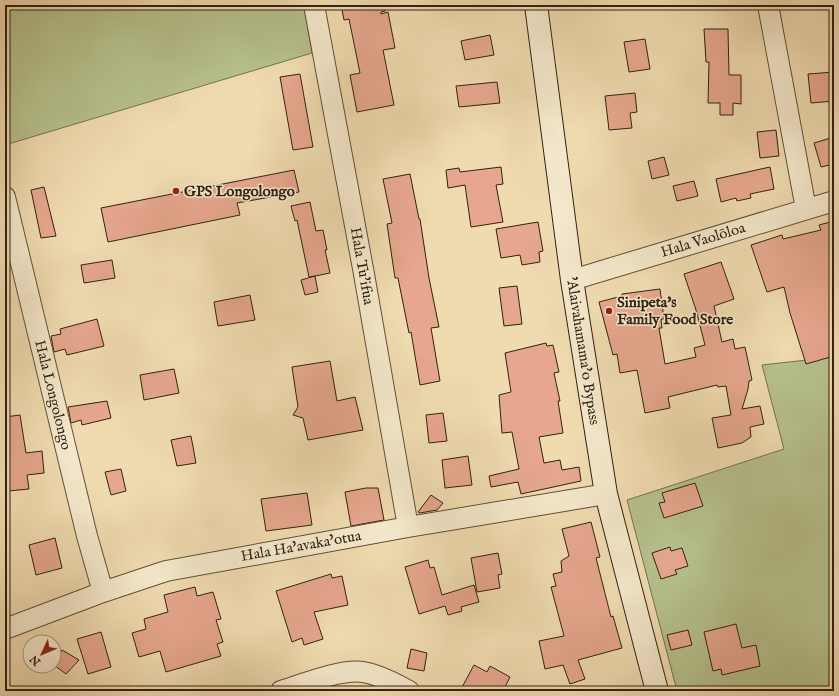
<svg xmlns="http://www.w3.org/2000/svg" width="839" height="696" font-family="'IM FELL English',serif">
	<style>
		.green { fill: #b6c18d; stroke: #737250 }
		.building { fill: #e6a78e; stroke: #302212 }
		.lines { fill: none; stroke-linecap: round; stroke-linejoin: round }
		.minor-casing { stroke: #60503a; stroke-width: 22 }
		.secondary-casing { stroke: #302212; stroke-width: 24 }
		.minor { stroke: #f5e8cc; stroke-width: 20 }
		.secondary { stroke: #f5e8cc; stroke-width: 22 }
		.poi-dot { fill: #8f2418; stroke: #f5e8cc; stroke-width: 1.5 }
		.labels { text-anchor: middle; dominant-baseline: central; stroke-width: 3; stroke-linejoin: round; paint-order: stroke }
		.poi-label { font-size: 15px; font-weight: bold; fill: #302212; stroke: #f5e8cc; text-anchor: start }
		.street-label { font-size: 15px; fill: #302212; stroke: #f5e8cc }
	</style>
	<rect width="100%" height="100%" fill="#f0dbb0"/>
	<filter id="stains"><feTurbulence type="fractalNoise" baseFrequency=".005" numOctaves="4"/><feColorMatrix values="0 0 0 0 .2 0 0 0 0 .09 0 0 0 0 .02 0 0 0 .5 -.17"/></filter>
	<radialGradient id="worn" r=".72"><stop offset=".6" stop-color="#630" stop-opacity="0"/><stop offset="1" stop-color="#630" stop-opacity=".3"/></radialGradient>
	<path class="green" d="M5 5H304L312 53 5 145Z
		M834 357V691H677L627 500 784 449 762 365Z"/>
	<path class="building" d="M341 5H385V11L381 12V14L388 12 395 48 383 50 394 105 357 112 350 75 360 73 349 19 344 20Z
		M704 29H728L729 75H741V104L733 103V115H720V103H708L709 62H706Z
		M490 35 494 55 465 60 461 41Z
		M645 39 650 69 629 72 624 42Z
		M834 72V101L811 103 808 74Z
		M300 74 313 147 293 150 280 77Z
		M497 82 500 103 459 107 456 86Z
		M635 93 637 112 630 113 632 128 609 130 605 96Z
		M776 130 779 156 760 158 757 132Z
		M834 137V164L821 167 814 143Z
		M664 157 669 175 652 179 648 161Z
		M501 167 503 184 496 185 503 222 471 227 465 185 448 188 446 170 459 168 460 172Z
		M770 167 774 189 750 194 751 198 737 201 736 198 721 202 716 179Z
		M294 170 299 192 237 203 240 215 108 242 101 208Z
		M410 174 419 219H420L429 278 439 327 431 328 440 381 420 385 411 332 409 333 398 278H395L387 224 392 223 383 179Z
		M694 181 698 196 677 201 673 186Z
		M44 187 56 236 41 238 31 190Z
		M310 202 316 231 323 230 327 250H325L330 273 315 276 318 292 305 295 301 280 315 276 309 277 297 220 295 221 291 206Z
		M834 221V356L806 364 790 313 784 287 767 292 751 245 782 235 783 239 821 230 819 225Z
		M538 222 543 251 539 252 540 262 522 265 520 255 501 258 496 229Z
		M112 260 115 278 84 283 81 265Z
		M721 262 734 299 714 306 722 342 733 339 735 349 745 347 752 380 749 381 748 389 742 409 760 406 764 424 750 427 751 437 742 443 718 448 712 418 731 415 726 386 718 387 717 385 668 397 670 408 645 413 637 370 620 373 617 354 613 355 599 302 622 296V294L660 289 664 319H661L662 328H659L665 364 696 357 694 348 705 345 696 310 684 274Z
		M517 286 522 324 504 326 499 288Z
		M250 295 255 320 218 326 214 302Z
		M97 319 104 346 67 355 65 349 54 352 51 336 61 334 60 329Z
		M546 343 547 346 553 345 559 372 554 373 560 401H558L563 433 539 437 544 463 560 460 562 470 579 467 581 481 521 494 518 482 491 487 489 476 519 469 512 432 502 433 499 395 511 392 505 353Z
		M330 361 337 401 355 397 363 430 308 440 303 418 293 415 298 407 292 367Z
		M174 369 179 393 144 400 140 375Z
		M107 401 111 418 82 425 81 420 71 423 68 407Z
		M443 413 447 441 429 443 426 415Z
		M20 415 26 453 42 451 44 473 27 475 29 489 8 491 6 478H5V417Z
		M191 436 196 463 177 466 171 440Z
		M468 456 472 485 445 488 442 460Z
		M121 469 126 491 111 495 105 472Z
		M695 483 703 506 664 518 659 503 665 502 662 493Z
		M366 488H378L384 520 351 526 345 492Z
		M307 493 312 525 266 531 261 499Z
		M431 495 443 503 437 510 420 513 418 512Z
		M591 522 600 557 596 558 611 617 613 616 622 648 578 660 585 679 570 684 563 665 545 669 539 641 564 636 551 587 556 586 553 574 562 572 561 561 569 556 562 529Z
		M55 538 62 568 36 575 29 545Z
		M670 547 671 551 682 548 688 566 675 570 677 574 661 579 652 553Z
		M498 553 502 574 498 575 500 588 477 592 471 558Z
		M428 560 430 568 434 567 442 595 474 585 479 602 461 607 462 611 448 615 445 606 419 614 405 567Z
		M331 574 332 578 342 576 348 605 314 612 323 639 304 645 302 638 292 642 276 591Z
		M195 587 197 596 213 592 221 619 216 620 223 642 217 644 221 656 166 672 160 651 139 657 132 633 146 629 144 619 168 612 164 595Z
		M736 624 742 648 756 645 760 666 722 675 721 669 713 671 704 632Z
		M688 630 692 645 671 650 667 635Z
		M101 632 111 667 88 674 77 639Z
		M411 649 427 653 424 671 407 668Z
		M62 650 79 660 66 674 54 665Z
		M474 665 487 672 490 666 510 677 503 691H460Z"/>
	<g class="lines">
		<defs>
			<path id="minor" d="M314 5 364 274 408 527
				M768 5 806 209
				M5 197 87 536 103 592
				M572 280 834 201
				M5 629 103 592 166 571 408 527 606 494
				M281 691C303 684 340 669 363 672 380 675 395 683 409 691"/>
			<path id="secondary" d="M536 5 572 280 606 494 657 691"/>
		</defs>
		<use href="#minor" class="minor-casing"/>
		<use href="#secondary" class="secondary-casing"/>
		<use href="#minor" class="minor"/>
		<use href="#secondary" class="secondary"/>
	</g>
	<g class="poi-dot">
		<circle cx="176" cy="191" r="4"/>
		<circle cx="609" cy="311" r="4"/>
	</g>
	<g class="labels">
		<g class="poi-label">
			<text x="184" y="191">GPS Longolongo</text>
			<text x="617" y="302">Sinipeta's<tspan x="617" dy="17">Family Food Store</tspan></text>
		</g>
		<g class="street-label">
			<text transform="translate(703 240) rotate(-17)">Hala Vaolōloa</text>
			<text transform="translate(362 266) rotate(80)">Hala Tu'ifua</text>
			<text transform="translate(583 351) rotate(81)">'Alaivahamama'o Bypass</text>
			<text transform="translate(53 395) rotate(76)">Hala Longolongo</text>
			<text transform="translate(301 546) rotate(-10)">Hala Ha'avaka'otua</text>
		</g>
	</g>
	<rect width="839" height="696" fill="none" stroke="#f0dbb0" stroke-width="20"/>
	<rect x="6" y="6" width="827" height="684" fill="none" stroke="#302212" stroke-width="2"/>
	<rect x="10" y="10" width="819" height="676" fill="none" stroke="#302212"/>
	<g transform="translate(42 654) rotate(226)"><circle r="19" fill="#f5e8cc" stroke="#a69982"/>
	<path d="M0-3L7 15L0 10L-7 15Z" fill="#8f2418"/>
	<text y="-6" font-size="11" font-weight="bold" text-anchor="middle" fill="#302212">N</text>
	</g>
	<rect width="100%" height="100%" filter="url(#stains)"/>
	<rect width="100%" height="100%" fill="url(#worn)"/>
</svg>
